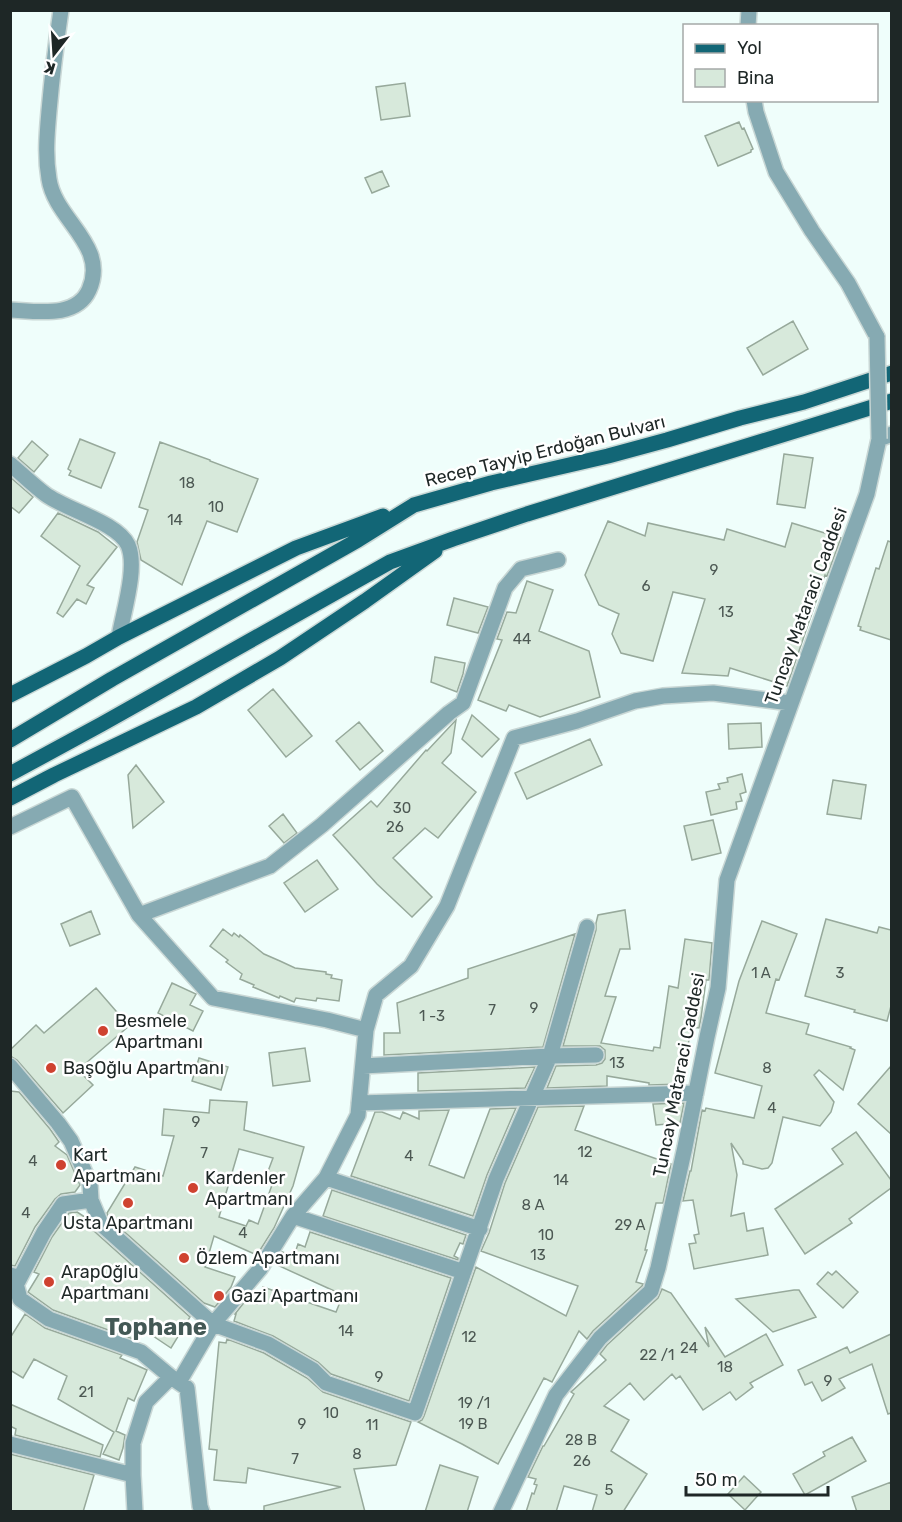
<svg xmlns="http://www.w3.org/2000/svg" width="902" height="1522" font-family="Rubik,sans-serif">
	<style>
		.building { fill: #d7e9db; stroke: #97a99b; stroke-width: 1.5; fill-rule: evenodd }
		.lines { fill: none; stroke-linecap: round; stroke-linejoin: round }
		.street-casing { stroke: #c9d7d5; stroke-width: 18 }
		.primary-casing { stroke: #c9d7d5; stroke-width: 18 }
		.street { stroke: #86aab2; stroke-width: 15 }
		.primary { stroke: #126676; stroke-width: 15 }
		.street-bridge-casing { stroke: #c9d7d5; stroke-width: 18; stroke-linecap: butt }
		.street-bridge { stroke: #86aab2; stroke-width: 15 }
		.poi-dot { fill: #cf4230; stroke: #fff; stroke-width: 2 }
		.labels { text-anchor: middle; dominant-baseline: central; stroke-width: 5; stroke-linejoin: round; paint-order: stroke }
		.number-label { font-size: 15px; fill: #4c5853 }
		.street-label { font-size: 18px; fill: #1e2726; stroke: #fff }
		.poi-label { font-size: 18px; fill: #1e2726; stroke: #fff; text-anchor: start }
		.district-label { font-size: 24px; font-weight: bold; fill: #435855; stroke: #fff }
	</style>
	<rect width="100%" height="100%" fill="#effefb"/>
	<path class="building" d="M405 83 410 116 381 120 376 87Z
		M739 122 742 129 744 128 753 149 751 150V152L718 166 705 136Z
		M382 171 389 186 372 193 365 178Z
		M793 321 808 349 763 375 747 348Z
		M80 439 115 453 101 488 69 475 71 471 68 469Z
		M32 441 48 455 34 472 18 458Z
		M160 442 210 460V461L258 479 237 532 207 521 182 585 141 560 137 542 148 510 139 507Z
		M784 454 813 458 805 508 777 504Z
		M10 477 33 497 19 513 10 506Z
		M58 513 98 532 117 547 87 585 94 588 86 604 77 599 63 617 57 613 80 566 41 536Z
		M608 521 645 536 648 523 724 540 727 529 785 547 792 523 841 538 827 576 825 575 787 686 730 668 728 676 682 673 705 599 673 592 653 661 621 653 612 634 619 614 599 605 585 575Z
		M888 541 891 542V640L860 630 861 627 858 626 876 568 879 569Z
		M527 581 553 590 539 631 589 651 600 697 540 717 509 705 506 711 478 700 502 640 497 639 507 612 516 613Z
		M454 598 488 607 478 633 447 625Z
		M435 657 465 663 463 674 457 692 431 682Z
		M273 689 312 736 286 757 248 710Z
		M472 715 499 739 482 757 462 739Z
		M456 720 451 753 442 763 476 792 438 838 425 828 393 858 432 897 412 917 377 884 333 835 371 801 377 807 426 750 427 751Z
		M359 722 383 751 360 770 336 741Z
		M761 723 762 747 729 749 728 724Z
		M590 739 602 765 527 799 515 773Z
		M136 765 164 802 133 828 128 775Z
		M742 774 746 792 740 794 742 801 736 802 737 809 711 815 706 792 720 789 718 784 728 782 727 778Z
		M833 780 866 785 861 819 827 814Z
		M283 814 297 833 284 843 269 826Z
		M713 820 721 853 692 860 684 826Z
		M317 860 338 889 305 912 284 883Z
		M625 910 630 949H620L605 996 616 997 601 1043 653 1051 654 1047 660 1048 669 986 678 988 685 939 712 943 709 980H706L701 1018 699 1028 691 1027 682 1084 649 1085V1083L607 1076V1086L547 1088 556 1066 596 1065 602 1063 605 1059V1050L600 1046H563L596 930V923L598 915Z
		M91 911 100 934 70 946 61 924Z
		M826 919 877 933 879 927 891 930V1006L887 1021 854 1012 855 1010 805 996Z
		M762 921 797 934 779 980 776 979 766 1013 809 1024 806 1034 851 1047 850 1048 855 1050 843 1090 819 1070 814 1075 834 1102 831 1112 820 1126 783 1117 772 1163 768 1168 762 1169 743 1164V1161L731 1143 737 1175 731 1216 744 1213 747 1231 763 1228 768 1255 694 1269 689 1244 696 1243 694 1235 699 1234 693 1200 683 1201 690 1171H691L702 1110 705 1111 706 1108 754 1118 762 1086 715 1073 739 981Z
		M223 929 232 936 234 933 239 937 240 935 264 954 280 961 295 968 326 972V974L332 975 331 978 342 980 339 1001 317 998 316 1001 296 998 294 1002 280 996 279 998 253 987 254 985 240 979 242 974 226 962 228 960 210 946Z
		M575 934 543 1047 384 1055V1033H400L397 1003 468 978V969Z
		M172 983 196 994 190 1005 203 1011 193 1031 158 1013Z
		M96 988 129 1026 78 1070 93 1085 63 1113 17 1060 10 1056V1050L36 1025 44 1033Z
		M305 1048 310 1081 273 1086 269 1053Z
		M199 1058 228 1067 221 1090 192 1081Z
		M891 1066V1134L858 1104Z
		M535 1067 525 1088 418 1091V1073Z
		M10 1091 19 1092 50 1129 59 1142 55 1146 67 1155 80 1185 75 1192 61 1194 55 1199 35 1227 15 1266 10 1265Z
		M210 1100 247 1102 244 1130 304 1147 293 1186 274 1228 257 1255 214 1236 205 1267 235 1277 231 1287 215 1307 204 1303 109 1218 107 1213 135 1167 163 1176 174 1136 162 1135 164 1109 209 1113ZM239 1149 273 1158 264 1182 272 1185 258 1224 249 1220 246 1226 219 1217Z
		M684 1103 680 1123 656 1125 653 1104Z
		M584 1106 575 1130 671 1164 663 1203H656L645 1250H647L636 1282 643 1284 642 1286 593 1331 587 1339 579 1331 552 1382 544 1378 498 1464 462 1444 418 1422 422 1420 424 1416 476 1267 566 1316 578 1286 481 1251 489 1233 505 1183 538 1107Z
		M516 1108 487 1175 473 1216 351 1176 375 1112H382L400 1119 403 1112 419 1119V1111L449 1110 429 1165 464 1178 490 1109Z
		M856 1132 891 1180V1188L849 1219 852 1223 805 1254 775 1209 843 1164 832 1149Z
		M332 1190 466 1235 463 1244 460 1243 454 1256 458 1258V1260L323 1216Z
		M77 1212 88 1219 94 1231 190 1317 171 1348 141 1328 133 1339 53 1310 28 1292 39 1274 34 1272 52 1237 69 1213Z
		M310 1232 451 1278 409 1401 331 1374 318 1362 273 1336 234 1321 236 1314H235L246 1300 257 1304 263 1287 336 1312 343 1295 275 1264 282 1252 294 1256 298 1244 305 1247Z
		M836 1271 858 1292 843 1308 817 1284 828 1272 832 1275Z
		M662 1289 671 1293 709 1347 705 1327 725 1357 766 1334 783 1365 750 1383 753 1387 736 1400 730 1392 703 1410 680 1376 676 1379 672 1374 644 1400 630 1383 604 1406 629 1420 611 1451 647 1474 623 1512H592L597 1495 564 1486 556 1512H526L532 1493 534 1494 537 1485 534 1484 536 1479 528 1477 543 1446H544L574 1394 571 1392 606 1360 600 1354 607 1345 658 1298Z
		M794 1290H799L816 1317 773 1332 736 1299Z
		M25 1314 45 1328 122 1355 120 1358 147 1370 134 1401 128 1398 116 1431 125 1435 123 1448 119 1460 103 1454 114 1432 58 1399 67 1376 34 1359 23 1378 10 1370V1338Z
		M891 1334V1413L888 1414 872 1364 839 1379 845 1388 822 1401 812 1382 805 1385 798 1370 847 1347 850 1353Z
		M227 1339 264 1353 307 1378 323 1392 411 1422 396 1465 354 1469 365 1512H264V1506L341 1487 248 1468 246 1483 214 1480 217 1450 209 1449 219 1342 226 1343Z
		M10 1404 103 1445 100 1457 15 1435 16 1429 10 1426Z
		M852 1437 866 1461 805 1495 793 1474 825 1456 823 1452Z
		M10 1454 94 1475 83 1512H10Z
		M440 1465 478 1477 467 1512H425Z
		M744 1476 761 1492 745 1510 728 1494Z
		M891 1482V1512H857L852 1497Z"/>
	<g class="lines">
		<defs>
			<path id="street" d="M748 26 749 10
				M754 100 756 112 776 172 812 231 848 283 877 337
				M10 310C36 311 76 319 89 290 109 245 55 220 49 179 45 156 47 134 49 111 52 77 56 44 61 10
				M10 464C22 474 33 485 45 494 66 510 117 522 128 545 138 567 123 613 119 637
				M10 827 72 797 139 915 270 866 322 825 449 713 463 703 505 588 521 569 558 560
				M139 915 213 998 327 1020 366 1030
				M10 1066 58 1123 71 1141 90 1184 91 1200 101 1224 213 1324 268 1344 313 1370 326 1383 415 1413 496 1179 550 1056 587 927
				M363 1066 550 1056 596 1055
				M359 1103 696 1093
				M326 1178 480 1229
				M293 1216 464 1272
				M10 1275 14 1276 20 1299 49 1319 141 1352 171 1377
				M14 1289 44 1232 63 1204 91 1200
				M179 1382 213 1324 260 1269 293 1216 326 1178 358 1115 366 1030 376 995 411 966 447 906 514 738 577 721 635 701 663 696 713 693 790 703
				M10 1444 133 1475
				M135 1512 133 1475V1443L146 1402 171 1377 187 1388 200 1506 202 1512
				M501 1512 556 1395 600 1338 651 1291 658 1268 685 1147 707 1037 718 988 727 880 867 494 879 439 892 434"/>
			<path id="primary" d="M10 695 86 656 119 637 296 548 383 516
				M10 740 112 679 358 540 414 505 491 483 608 456 667 440 740 418 804 402 892 373
				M10 774 102 724 390 562 453 539 527 514 892 401
				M10 798 54 775 196 707 280 658 365 601 435 551"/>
		</defs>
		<use href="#street" class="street-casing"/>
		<use href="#primary" class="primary-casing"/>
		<use href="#street" class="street"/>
		<use href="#primary" class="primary"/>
		<defs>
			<path id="street-bridge" d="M877 337 879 439"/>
		</defs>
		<use href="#street-bridge" class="street-bridge-casing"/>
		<use href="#street-bridge" class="street-bridge"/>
	</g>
	<g class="poi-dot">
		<circle cx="103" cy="1031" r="6"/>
		<circle cx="51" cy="1068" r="6"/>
		<circle cx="61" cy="1165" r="6"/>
		<circle cx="193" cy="1188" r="6"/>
		<circle cx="128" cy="1203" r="6"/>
		<circle cx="184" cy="1258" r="6"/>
		<circle cx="49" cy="1282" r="6"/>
		<circle cx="219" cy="1296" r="6"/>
	</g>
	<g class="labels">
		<g class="number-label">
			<text x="187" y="483">18</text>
			<text x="216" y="507">10</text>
			<text x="175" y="520">14</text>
			<text x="714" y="570">9</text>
			<text x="646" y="586">6</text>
			<text x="726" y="612">13</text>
			<text x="522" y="639">44</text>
			<text x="402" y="808">30</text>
			<text x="395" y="827">26</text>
			<text x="761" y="973">1 A</text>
			<text x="840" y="973">3</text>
			<text x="534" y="1008">9</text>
			<text x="492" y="1010">7</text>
			<text x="432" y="1016">1 -3</text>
			<text x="617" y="1063">13</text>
			<text x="767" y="1068">8</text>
			<text x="772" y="1108">4</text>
			<text x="196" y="1122">9</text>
			<text x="585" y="1152">12</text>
			<text x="204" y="1153">7</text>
			<text x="409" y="1156">4</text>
			<text x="33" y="1161">4</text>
			<text x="561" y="1180">14</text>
			<text x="533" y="1205">8 A</text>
			<text x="26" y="1213">4</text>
			<text x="630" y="1225">29 A</text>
			<text x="243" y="1233">4</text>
			<text x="546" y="1235">10</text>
			<text x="538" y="1255">13</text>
			<text x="346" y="1331">14</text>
			<text x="469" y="1337">12</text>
			<text x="689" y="1348">24</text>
			<text x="657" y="1355">22 /1</text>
			<text x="725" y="1367">18</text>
			<text x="379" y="1377">9</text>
			<text x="828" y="1381">9</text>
			<text x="86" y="1392">21</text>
			<text x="474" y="1403">19 /1</text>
			<text x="331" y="1413">10</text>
			<text x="302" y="1424">9</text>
			<text x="473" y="1424">19 B</text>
			<text x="372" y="1425">11</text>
			<text x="581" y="1440">28 B</text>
			<text x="357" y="1454">8</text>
			<text x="295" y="1459">7</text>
			<text x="582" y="1461">26</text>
			<text x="609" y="1490">5</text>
		</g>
		<g class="street-label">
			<text transform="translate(545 451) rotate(-14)">Recep Tayyip Erdoğan Bulvarı</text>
			<text transform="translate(806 606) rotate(-70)">Tuncay Mataraci Caddesi</text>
			<text transform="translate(679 1075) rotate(-79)">Tuncay Mataraci Caddesi</text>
		</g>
		<g class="poi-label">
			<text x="115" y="1021">Besmele<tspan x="115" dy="21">Apartmanı</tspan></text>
			<text x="63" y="1068">BaşOğlu Apartmanı</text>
			<text x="73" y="1155">Kart<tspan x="73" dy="21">Apartmanı</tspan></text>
			<text x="205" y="1178">Kardenler<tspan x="205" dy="21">Apartmanı</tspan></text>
			<text x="128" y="1223" text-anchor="middle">Usta Apartmanı</text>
			<text x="196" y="1258">Özlem Apartmanı</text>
			<text x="61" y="1272">ArapOğlu<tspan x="61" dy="21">Apartmanı</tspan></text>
			<text x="231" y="1296">Gazi Apartmanı</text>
		</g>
		<g class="district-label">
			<text x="156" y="1327">Tophane</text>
		</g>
	</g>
	<rect width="902" height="1522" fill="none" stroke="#1e2726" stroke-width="24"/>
	<rect x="683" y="24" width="195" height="78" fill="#ffffff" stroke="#a5a9a8" stroke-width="1.5"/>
	<rect x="695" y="44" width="30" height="9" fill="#126676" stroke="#a5a9a8" stroke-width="1.5"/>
	<text x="737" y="54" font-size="18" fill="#1e2726">Yol</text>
	<rect x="695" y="69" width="30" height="18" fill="#d7e9db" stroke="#a5a9a8" stroke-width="1.5"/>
	<text x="737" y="84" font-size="18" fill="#1e2726">Bina</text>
	<g transform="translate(54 54) rotate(197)" stroke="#ffffff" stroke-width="4.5" paint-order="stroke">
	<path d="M0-4.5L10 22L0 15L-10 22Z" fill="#1e2726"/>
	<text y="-9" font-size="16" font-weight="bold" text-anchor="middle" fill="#1e2726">K</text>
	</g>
	<path d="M686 1486v9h142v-9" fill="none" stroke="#1e2726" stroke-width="3"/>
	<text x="695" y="1486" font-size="18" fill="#1e2726" stroke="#ffffff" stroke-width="4.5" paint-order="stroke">50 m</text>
</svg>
